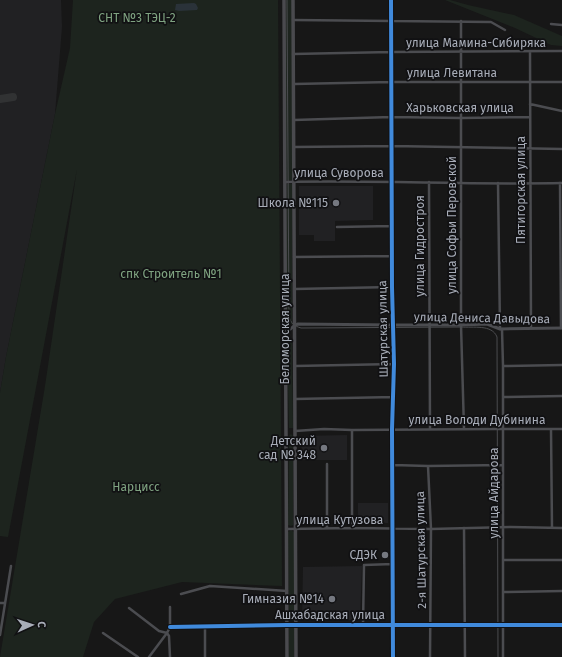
<svg xmlns="http://www.w3.org/2000/svg" width="562" height="657" font-family="'Fira Sans',sans-serif">
	<style>
		.built { fill: #212123 }
		.green { fill: #1d241e }
		.water { fill: #2a3239 }
		.lines { fill: none; stroke-linecap: round; stroke-linejoin: round }
		.taxiway { stroke: #313233; stroke-width: 8 }
		.minor { stroke: #4b4c50; stroke-width: 2.5 }
		.tertiary { stroke: #4b4c50; stroke-width: 3 }
		.secondary { stroke: #4a4a4e; stroke-width: 3.5 }
		.tram { stroke: #4b4c4f; stroke-width: 1 }
		.cycleway-casing { stroke: #111113; stroke-width: 6 }
		.cycleway { stroke: #408adc; stroke-width: 4 }
		.poi-dot { fill: #757880; stroke: #111113; stroke-width: 1.5 }
		.labels { text-anchor: middle; dominant-baseline: central; stroke-width: 3.5; stroke-linejoin: round; paint-order: stroke }
		.park-label { font-size: 12px; fill: #7fa381; stroke: #111113 }
		.street-label { font-size: 12px; fill: #a8adb8; stroke: #111113 }
		.poi-label { font-size: 12px; fill: #a8adb8; stroke: #111113; text-anchor: end }
	</style>
	<rect width="100%" height="100%" fill="#171717"/>
	<path class="built" d="M0 0H61L62 27 55 114 6 357 0 393Z
		M299 186H373V220L335 221V241H314V235H299Z
		M347 435V460H302L301 436Z
		M358 503H388V523H358Z
		M362 566 360 620H302L303 567Z"/>
	<path class="green" d="M73 0H278L282 586 182 582 115 599 94 622 83 657H0L45 386 77 169 8 537 0 536V393L6 357 55 114 70 48Z
		M286 0H292L293 180H286Z
		M445 0H450L468 5 514 15 562 36V46L551 45 515 28Z
		M287 184H292V324H287Z
		M287 342H292L293 428H289Z
		M291 434 293 436V525L291 526 288 525 289 436Z
		M291 530 294 532 295 621H289L288 532Z
		M289 628H294V657H289Z"/>
	<path class="water" d="M194 3 196 4 198 8 197 10 179 11 175 10 176 4Z"/>
	<g class="lines">
		<path class="taxiway" d="M0 99 13 97"/>
		<path class="minor" d="M391 0 392 287 394 364 392 429 393 657
			M293 20 491 22 505 30
			M461 21V325L464 429
			M551 24 562 25
			M530 52 531 328
			M293 54 391 52 562 51
			M294 84 391 82H562
			M530 104 562 111
			M294 120 391 117 461 118 530 117
			M294 147 392 146 562 149
			M285 182C377 180 470 185 562 183
			M429 182 430 429
			M498 183 500 329
			M560 183 561 328
			M337 227 392 226
			M294 257 392 256
			M295 289 392 287
			M502 329 503 366V657
			M295 366 394 364
			M503 366 562 365
			M503 397 562 396
			M295 399 394 397
			M551 429 552 528
			M352 430V528
			M295 431 324 429 352 430 497 429H562
			M327 464V528
			M393 465 428 466 503 465
			M428 466 431 529 430 657
			M464 528 465 657
			M287 529 352 528 431 529 511 527 562 528
			M503 560H562
			M503 592 562 591
			M181 594 210 586 287 591
			M0 603H5
			M129 608 159 631 167 633 169 636 170 657
			M363 625 364 565 393 564
			M170 627 287 625H562
			M103 633 138 657
			M0 635 11 566
			M149 657 167 633 170 627V607
			M205 657V628"/>
		<path class="tertiary" d="M286 333 295 325 298 324 393 325H461L487 324 500 329 562 328"/>
		<path class="secondary" d="M284 0 287 657
			M293 0 296 657"/>
		<path class="tram" d="M287 0 289 317C291 323 294 326 301 328L461 327C473 328 492 324 497 337L498 657"/>
		<defs>
			<path id="cycleway" d="M391 0 392 287 394 364 392 429 393 657
				M170 627 287 625H562"/>
		</defs>
		<use href="#cycleway" class="cycleway-casing"/>
		<use href="#cycleway" class="cycleway"/>
	</g>
	<g class="poi-dot">
		<circle cx="336" cy="203" r="4"/>
		<circle cx="324" cy="448" r="4"/>
		<circle cx="385" cy="555" r="4"/>
		<circle cx="332" cy="599" r="4"/>
	</g>
	<g class="labels">
		<g class="park-label">
			<text x="137" y="18">СНТ №3 ТЭЦ-2</text>
			<text x="171" y="274">спк Строитель №1</text>
			<text x="136" y="487">Нарцисс</text>
		</g>
		<g class="street-label">
			<text x="476" y="43">улица Мамина-Сибиряка</text>
			<text x="452" y="73">улица Левитана</text>
			<text x="460" y="108">Харьковская улица</text>
			<text x="339" y="173">улица Суворова</text>
			<text transform="translate(521 190) rotate(-90)">Пятигорская улица</text>
			<text transform="translate(452 225) rotate(-90)">улица Софьи Перовской</text>
			<text transform="translate(420 246) rotate(-90)">улица Гидростроя</text>
			<text transform="translate(482 318) rotate(1)">улица Дениса Давыдова</text>
			<text transform="translate(285 329) rotate(-90)">Беломорская улица</text>
			<text transform="translate(383 329) rotate(-91)">Шатурская улица</text>
			<text x="477" y="420">улица Володи Дубинина</text>
			<text transform="translate(494 493) rotate(-90)">улица Айдарова</text>
			<text x="340" y="520">улица Кутузова</text>
			<text transform="translate(421 550) rotate(-91)">2-я Шатурская улица</text>
			<text x="330" y="615">Ашхабадская улица</text>
		</g>
		<g class="poi-label">
			<text x="328" y="203">Школа №115</text>
			<text x="316" y="441">Детский<tspan x="316" dy="14">сад № 348</tspan></text>
			<text x="377" y="555">СДЭК</text>
			<text x="324" y="599">Гимназия №14</text>
		</g>
	</g>
	<g transform="translate(32 625) rotate(87)" stroke="#111113" stroke-width="3" paint-order="stroke">
	<path d="M0-3L7 15L0 10L-7 15Z" fill="#a8adb8"/>
	<text y="-6" font-size="11" font-weight="bold" text-anchor="middle" fill="#a8adb8">С</text>
	</g>
</svg>
